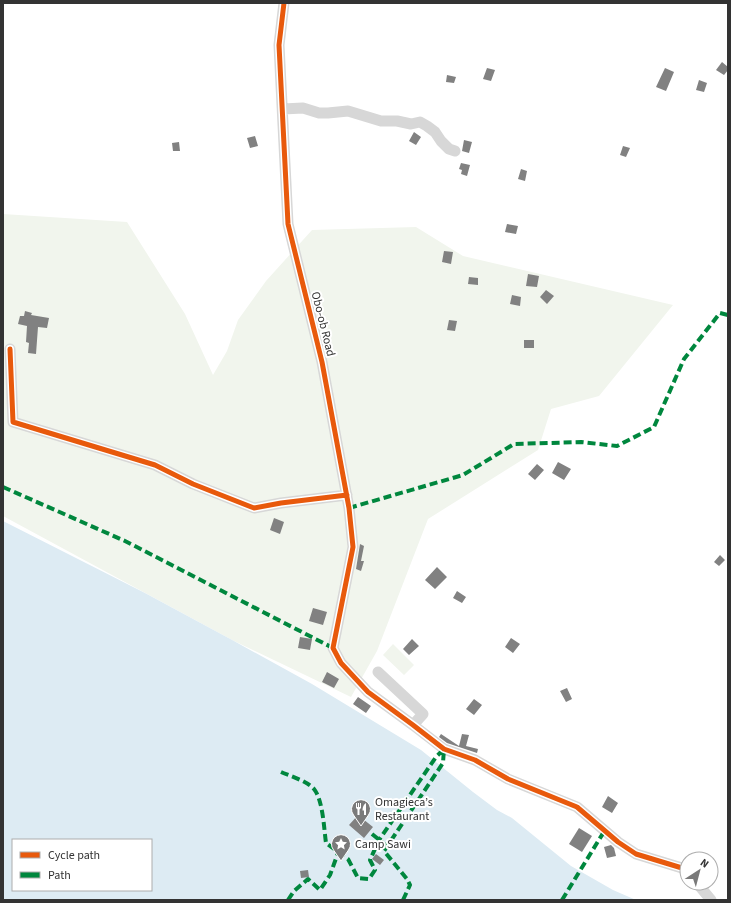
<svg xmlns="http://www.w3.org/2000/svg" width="731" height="903" font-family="'Source Sans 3',sans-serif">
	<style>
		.green { fill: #f1f5ed }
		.water { fill: #ddebf3; fill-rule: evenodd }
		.building { fill: #818181 }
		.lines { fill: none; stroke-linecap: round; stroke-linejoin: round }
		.minor { stroke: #d7d7d7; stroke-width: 11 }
		.quiet { stroke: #00873e; stroke-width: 4; stroke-dasharray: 8 4; stroke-linecap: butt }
		.cycleway-casing { stroke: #fff; stroke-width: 8 }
		.cycleway { stroke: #e8590c; stroke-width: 5 }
		.labels { text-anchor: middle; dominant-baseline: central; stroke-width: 4; stroke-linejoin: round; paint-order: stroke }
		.street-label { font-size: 12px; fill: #333; stroke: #fff }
		.poi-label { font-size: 12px; fill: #333; stroke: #fff; text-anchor: start }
	</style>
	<rect width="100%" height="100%" fill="#fff"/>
	<path class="green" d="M3 214 127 222 185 314 213 375 227 351 238 320 266 281 312 230 416 227 463 256 673 305 599 396 551 409 538 450 428 519 377 651 351 697 234 641 3 516Z
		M393 644 414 665 404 675 383 655Z"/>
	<path class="water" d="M3 521 145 593 234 641 312 684 421 750 473 792 497 810 512 818 571 866 613 890 636 900H3ZM13 840H151V890H13Z"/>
	<path class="building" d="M722 62 728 67V70L724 75 716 70Z
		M487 68 495 70 491 81 483 79Z
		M665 68 674 72 666 91 656 87Z
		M447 75 456 77 454 83 446 82Z
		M699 80 707 83 704 92 696 90Z
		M414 132 421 137 416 145 409 141Z
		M255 136 258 146 250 148 247 138Z
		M464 140 472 142 469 153 462 151Z
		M179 142 180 151H173L172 143Z
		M623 146 630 148 626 157 620 155Z
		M461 163 470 165 467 176 461 174 462 170 459 169Z
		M521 169 527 171 525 181 518 179Z
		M507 224 518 226 516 234 505 232Z
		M444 251 453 252 451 264 442 262Z
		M528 274 539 276 537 287 526 286Z
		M469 277 478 278V285L468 284Z
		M546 290 554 296 547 304 540 297Z
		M512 295 521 297 520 306 510 304Z
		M25 311 32 313 31 315 49 318 47 328 38 327 36 354 28 353 29 343 26 342 27 326 18 324 20 316H24Z
		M449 320 457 321 455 331 447 330Z
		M524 340H534V348H524Z
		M558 462 571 469 564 480 552 473Z
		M537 464 544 470 535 480 528 474Z
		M274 518 284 522 280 534 270 530Z
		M360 544 364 546 361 561H364L361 571 356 569Z
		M720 555 725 560 719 566 714 562Z
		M437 567 447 577 435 589 425 580Z
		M457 591 466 597 462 603 453 598Z
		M313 608 327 612 323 625 309 621Z
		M300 637 312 639 310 650 298 648Z
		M511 638 520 644 513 653 505 647Z
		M412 639 419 646 409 655 403 649Z
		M327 672 339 679 334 688 322 682Z
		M567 688 572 699 566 702 560 691Z
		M358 697 371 706 366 713 353 704Z
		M474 699 482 705 474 715 466 709Z
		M441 734 459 746 462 734 469 735 466 746 478 749 477 753 447 743 439 737Z
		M608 796 618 803 612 813 602 807Z
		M358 815 373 827 364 838 349 825Z
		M579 828 592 836 582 852 569 844Z
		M611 845 614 848 616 856 607 858 604 847Z
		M376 854 384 860 380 865 372 859Z
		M308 870 309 877 301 878 300 871Z"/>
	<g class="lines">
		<path class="minor" d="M284 3 279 45 288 224 322 362 349 508 353 547 333 648 341 663 368 692 413 725 444 749 475 760 508 779 577 807 618 842 636 854 682 868 687 872
			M283 109 303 108 319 113H328L348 111 381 121H397L411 124 420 122 427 126 435 132 441 141 449 149 455 151
			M10 349 13 422 155 465 193 484 254 508 281 503 347 495
			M378 672 423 714 413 725
			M697 883 711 900"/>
		<path class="quiet" d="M3 487 125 541 333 648
			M349 508 463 475 514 444 581 442 617 446 654 427 684 359 720 313 728 315
			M281 772C290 776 307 781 314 789 323 800 324 829 326 843L348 859 358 878 369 879 375 870 370 860 379 840 436 757 444 749
			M372 834 388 847
			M288 900 294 891 308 879 320 890 330 875 338 853
			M403 900 410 885 407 879 384 851 443 763 444 749
			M562 900 605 830"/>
		<defs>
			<path id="cycleway" d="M284 3 279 45 288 224 322 362 349 508 353 547 333 648 341 663 368 692 413 725 444 749 475 760 508 779 577 807 618 842 636 854 682 868 687 872
				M10 349 13 422 155 465 193 484 254 508 281 503 347 495"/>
		</defs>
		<use href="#cycleway" class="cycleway-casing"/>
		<use href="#cycleway" class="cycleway"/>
	</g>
	<defs>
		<symbol id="restaurant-pin" viewBox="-11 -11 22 30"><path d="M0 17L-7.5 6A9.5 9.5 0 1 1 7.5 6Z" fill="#7a7a7a" stroke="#fff"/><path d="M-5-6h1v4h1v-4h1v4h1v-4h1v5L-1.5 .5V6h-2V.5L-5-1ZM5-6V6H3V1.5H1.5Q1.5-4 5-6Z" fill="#fff"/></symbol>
		<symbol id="sight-pin" viewBox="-11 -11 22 30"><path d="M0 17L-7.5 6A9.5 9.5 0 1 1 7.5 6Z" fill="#7a7a7a" stroke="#fff"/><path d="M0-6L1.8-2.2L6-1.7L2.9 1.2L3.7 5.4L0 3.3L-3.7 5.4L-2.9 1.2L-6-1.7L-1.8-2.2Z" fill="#fff"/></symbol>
	</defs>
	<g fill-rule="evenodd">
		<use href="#restaurant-pin" x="350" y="798" width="22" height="30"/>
		<use href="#sight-pin" x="330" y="833" width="22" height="30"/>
	</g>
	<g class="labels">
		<g class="street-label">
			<text transform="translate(323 324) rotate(76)">Obo-ob Road</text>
		</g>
		<g class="poi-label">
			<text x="375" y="802">Omagieca’s<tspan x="375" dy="14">Restaurant</tspan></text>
			<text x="355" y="844">Camp Sawi</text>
		</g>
	</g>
	<rect width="731" height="903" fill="none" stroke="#333333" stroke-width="8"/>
	<rect x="12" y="839" width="140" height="52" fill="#ffffff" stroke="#adadad"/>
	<rect x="20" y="852" width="20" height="6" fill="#e8590c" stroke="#adadad"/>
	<text x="48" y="859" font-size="12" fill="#333333">Cycle path</text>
	<rect x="20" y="872" width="20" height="6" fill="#00873e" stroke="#adadad"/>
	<text x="48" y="879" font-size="12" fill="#333333">Path</text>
	<g transform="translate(699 871) rotate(36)"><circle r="19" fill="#ffffff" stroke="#adadad"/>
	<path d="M0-3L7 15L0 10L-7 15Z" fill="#7a7a7a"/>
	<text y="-6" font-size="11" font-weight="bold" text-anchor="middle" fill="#333333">N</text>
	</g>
</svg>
